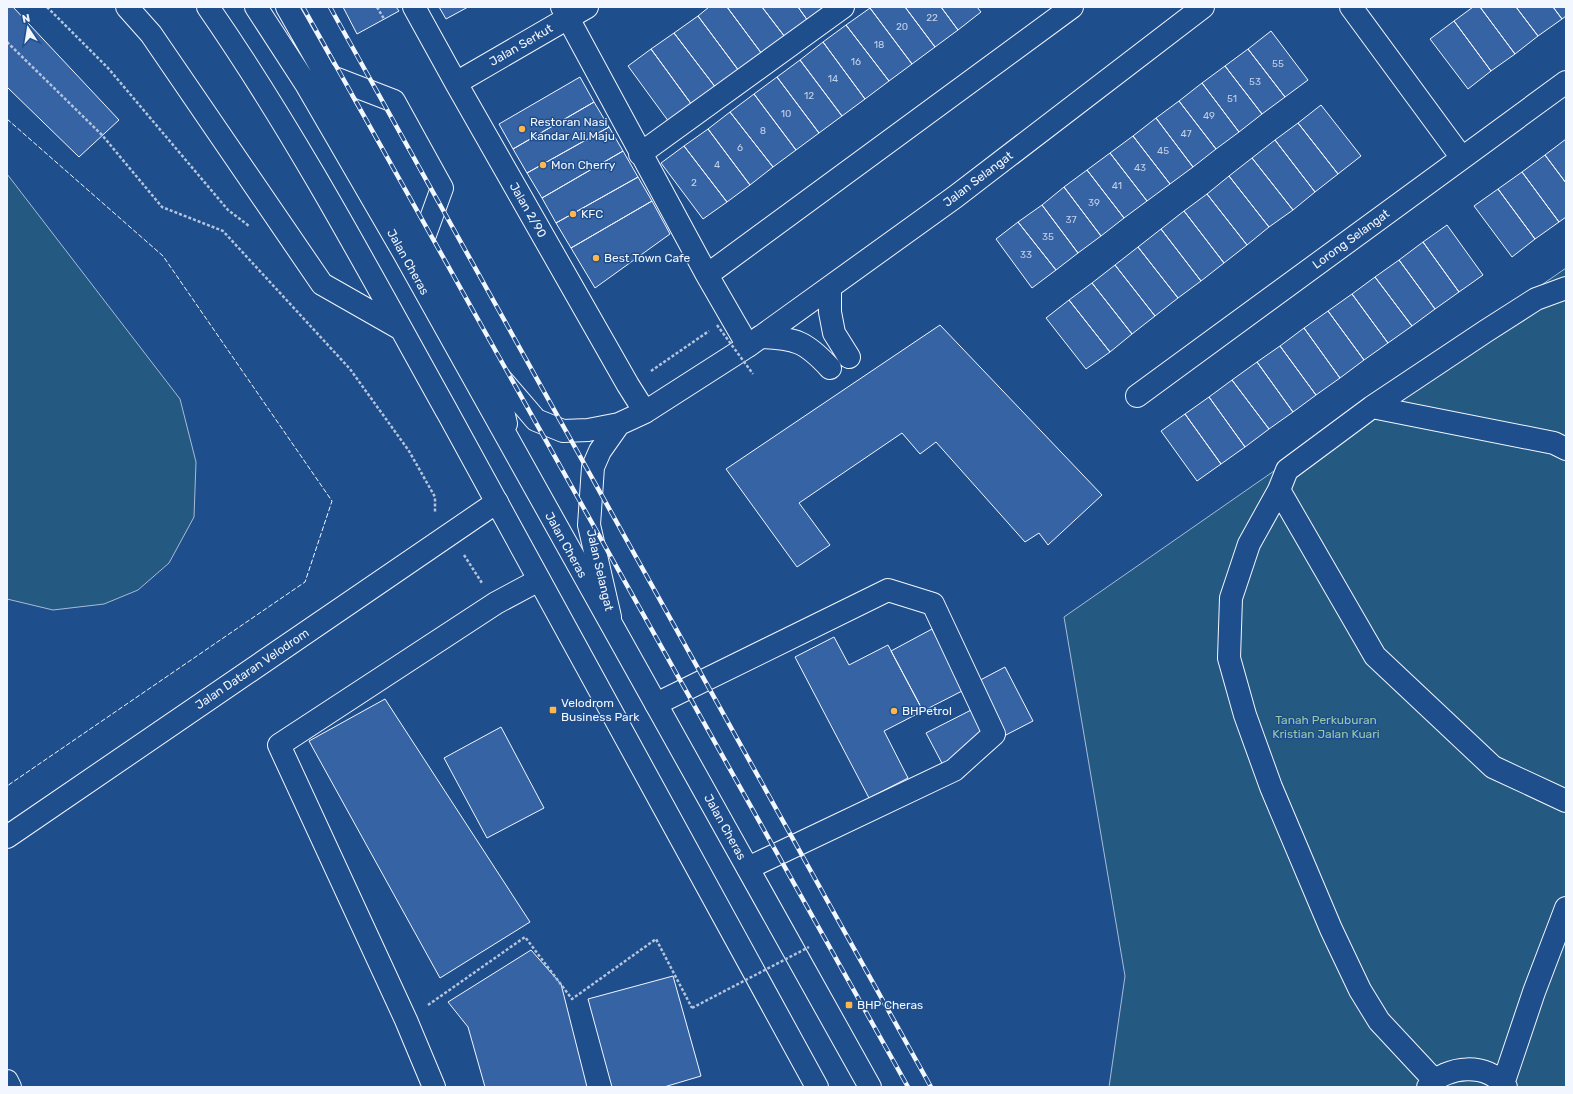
<svg xmlns="http://www.w3.org/2000/svg" width="1573" height="1094" font-family="Rubik,sans-serif">
	<style>
		.green { fill: #245a82; stroke: #a8bbd7 }
		.building { fill: #3563a3; stroke: #f2f6ff }
		.lines { fill: none; stroke-linecap: round; stroke-linejoin: round }
		.minor-casing { stroke: #f2f6ff; stroke-width: 24 }
		.highway-casing { stroke: #f2f6ff; stroke-width: 24 }
		.path { stroke: #b3c4dc; stroke-width: 2.5; stroke-dasharray: 3 2; stroke-linecap: butt }
		.minor { stroke: #1f4e8c; stroke-width: 22 }
		.highway { stroke: #1f4e8c; stroke-width: 22 }
		.rail-casing { stroke: #f2f6ff; stroke-width: 4.5 }
		.rail { stroke: #1f4e8c; stroke-width: 3; stroke-dasharray: 9; stroke-linecap: butt }
		.path-bridge { stroke: #b3c4dc; stroke-width: 2.5; stroke-dasharray: 3 2; stroke-linecap: butt }
		.fence { stroke: #f2f6ff; stroke-width: 1; stroke-dasharray: 5 2; stroke-linecap: butt }
		.poi-dot { fill: #ffb74d; stroke: #1f4e8c; stroke-width: 1.5 }
		.labels { text-anchor: middle; dominant-baseline: central; stroke-width: 3; stroke-linejoin: round; paint-order: stroke }
		.number-label { font-size: 10px; fill: #c3d1e8 }
		.street-label { font-size: 12px; fill: #f2f6ff; stroke: #1f4e8c }
		.poi-label { font-size: 12px; fill: #f2f6ff; stroke: #1f4e8c; text-anchor: start }
		.park-label { font-size: 12px; fill: #97c8a6; stroke: #1f4e8c }
	</style>
	<rect width="100%" height="100%" fill="#1f4e8c"/>
	<path class="green" d="M7 174 180 399 196 462 194 517 169 563 138 590 104 604 53 610 7 599Z
		M1566 268V1087H1109L1125 976 1064 617Z"/>
	<path class="building" d="M7 7H13L119 120 79 157 7 87Z
		M343 7H396L399 11 357 34Z
		M439 7H468L446 19Z
		M709 7H727L762 54 739 71 698 16Z
		M727 7H762L785 37 762 54Z
		M762 7H798L808 21 785 37Z
		M798 7H827L808 21Z
		M871 7H905L935 47 912 64 870 8Z
		M905 7H941L958 30 935 47Z
		M941 7H977L981 12 958 30Z
		M1473 7H1480L1515 54 1491 71 1454 21Z
		M1480 7H1516L1538 36 1515 54Z
		M1516 7H1553L1562 19 1538 36Z
		M1553 7H1566V16L1562 19Z
		M870 8 912 64 889 81 846 25Z
		M698 16 739 71 716 88 674 33Z
		M1454 21 1491 71 1468 89 1430 39Z
		M846 25 889 81 865 99 823 42Z
		M1271 31 1308 80 1285 97 1248 49Z
		M674 33 716 88 692 105 651 49Z
		M823 42 865 99 842 116 800 60Z
		M651 49 692 105 669 122 628 66Z
		M1248 49 1285 97 1262 114 1225 66Z
		M800 60 842 116 819 133 777 77Z
		M1225 66 1262 114 1239 132 1202 83Z
		M580 77 594 102 513 149 499 124Z
		M777 77 819 133 796 150 754 94Z
		M1202 83 1239 132 1216 149 1179 101Z
		M754 94 796 150 773 167 730 112Z
		M1179 101 1216 149 1193 167 1156 118Z
		M594 102 609 127 527 173 513 149Z
		M1321 105 1361 156 1338 174 1298 123Z
		M730 112 773 167 750 185 708 129Z
		M1156 118 1193 167 1170 184 1133 136Z
		M1298 123 1338 174 1315 192 1275 140Z
		M609 127 623 151 542 198 527 173Z
		M708 129 750 185 727 202 684 146Z
		M1133 136 1170 184 1147 201 1110 153Z
		M1566 139V183L1545 155Z
		M1275 140 1315 192 1293 210 1252 158Z
		M684 146 727 202 703 219 661 163Z
		M623 151 638 177 556 223 542 198Z
		M1110 153 1147 201 1124 218 1087 170Z
		M1545 155 1566 183V217L1559 222 1522 172Z
		M1252 158 1293 210 1269 227 1229 176Z
		M1087 170 1124 218 1101 236 1064 187Z
		M1522 172 1559 222 1535 239 1498 189Z
		M1229 176 1269 227 1247 245 1207 194Z
		M638 177 652 201 571 248 556 223Z
		M1064 187 1101 236 1078 253 1042 205Z
		M1498 189 1535 239 1512 257 1474 206Z
		M1207 194 1247 245 1224 263 1184 211Z
		M652 201 670 234 595 288 571 248Z
		M1042 205 1078 253 1056 270 1018 222Z
		M1184 211 1224 263 1201 281 1161 229Z
		M1018 222 1056 270 1032 288 996 239Z
		M1447 225 1483 275 1459 292 1423 242Z
		M1161 229 1201 281 1178 298 1138 247Z
		M1423 242 1459 292 1435 309 1399 260Z
		M1138 247 1178 298 1155 316 1115 265Z
		M1399 260 1435 309 1412 326 1375 277Z
		M1115 265 1155 316 1132 334 1092 283Z
		M1375 277 1412 326 1388 343 1352 294Z
		M1092 283 1132 334 1110 352 1069 300Z
		M1352 294 1388 343 1364 360 1328 311Z
		M1069 300 1110 352 1086 369 1046 318Z
		M1328 311 1364 360 1340 378 1304 328Z
		M940 325 1102 495 1048 545 1039 533 1025 542 936 442 920 454 902 433 799 503 830 545 797 567 726 469Z
		M1304 328 1340 378 1316 395 1280 346Z
		M1280 346 1316 395 1293 412 1257 362Z
		M1257 362 1293 412 1269 429 1232 380Z
		M1232 380 1269 429 1245 447 1209 397Z
		M1209 397 1245 447 1221 464 1185 414Z
		M1185 414 1221 464 1197 481 1161 431Z
		M932 629 964 690 923 711 891 651Z
		M834 637 849 665 888 645 923 711 884 731 908 778 869 798 795 657Z
		M1005 667 1033 721 944 767 926 733 979 706 969 686Z
		M385 699 530 922 440 978 309 741Z
		M501 727 544 808 487 838 444 758Z
		M531 950 561 984 587 1087H485L468 1027 448 1002Z
		M673 976 701 1076 664 1087H612L588 999Z"/>
	<g class="lines">
		<defs>
			<path id="minor" d="M414 7 456 83 628 385 645 412
				M562 7 707 275
				M1351 7 1462 158
				M324 74 394 101 442 188 422 243
				M456 83 587 7
				M640 154 843 7
				M830 287V312L834 333 849 357
				M760 337C796 338 806 342 830 368
				M748 346 707 275 1072 7
				M494 371 536 420 563 431 588 430 619 424 645 412 748 346 955 197 1203 7
				M1137 396 1566 82
				M1372 407 1554 443 1566 449
				M1279 490 1375 656 1493 767 1566 801
				M610 617 589 525 593 467 600 451 619 424
				M656 704 888 590 933 604 994 734 954 770 748 868
				M7 837 497 502
				M1434 1080 1379 1021 1360 990 1331 929 1271 787 1245 715 1229 658 1231 598 1249 544 1279 490 1287 470 1372 407 1486 331 1536 299 1566 288
				M7 1081 10 1087
				M1503 1084 1534 992 1566 908
				M434 1087 406 1020 279 745 496 603 539 580
				M1428 1087C1447 1065 1487 1062 1506 1087"/>
			<path id="highway" d="M127 7 151 34 322 284 401 329
				M208 7C298 137 372 277 449 415 573 638 694 863 817 1087
				M256 7 306 84 404 253 870 1087
				M287 7 494 371 506 424"/>
		</defs>
		<use href="#minor" class="minor-casing"/>
		<use href="#highway" class="highway-casing"/>
		<path class="path" d="M47 7 108 68 228 210 249 226
			M377 7 384 19
			M7 42 102 135 162 207 223 231 350 369 409 451 435 497V513
			M651 371 709 331
			M464 555 482 583
			M428 1005 525 937 572 999 656 939 692 1008"/>
		<use href="#minor" class="minor"/>
		<use href="#highway" class="highway"/>
		<defs>
			<path id="rail" d="M303 7 908 1087
				M330 7 931 1087"/>
		</defs>
		<use href="#rail" class="rail-casing"/>
		<use href="#rail" class="rail"/>
		<path class="path-bridge" d="M717 325 753 374
			M692 1008 809 947"/>
		<path class="fence" d="M7 119 163 256 332 501 305 582 7 786"/>
	</g>
	<g class="poi-dot">
		<circle cx="522" cy="129" r="4"/>
		<circle cx="543" cy="165" r="4"/>
		<circle cx="573" cy="214" r="4"/>
		<circle cx="596" cy="258" r="4"/>
		<rect x="549" y="706" width="8" height="8" rx="2"/>
		<circle cx="894" cy="711" r="4"/>
		<rect x="845" y="1001" width="8" height="8" rx="2"/>
	</g>
	<g class="labels">
		<g class="number-label">
			<text x="932" y="18">22</text>
			<text x="902" y="27">20</text>
			<text x="879" y="45">18</text>
			<text x="856" y="62">16</text>
			<text x="1278" y="64">55</text>
			<text x="833" y="79">14</text>
			<text x="1255" y="82">53</text>
			<text x="809" y="96">12</text>
			<text x="1232" y="99">51</text>
			<text x="786" y="114">10</text>
			<text x="1209" y="116">49</text>
			<text x="763" y="131">8</text>
			<text x="1186" y="134">47</text>
			<text x="740" y="148">6</text>
			<text x="1163" y="151">45</text>
			<text x="717" y="165">4</text>
			<text x="1140" y="168">43</text>
			<text x="694" y="183">2</text>
			<text x="1117" y="186">41</text>
			<text x="1094" y="203">39</text>
			<text x="1071" y="220">37</text>
			<text x="1048" y="237">35</text>
			<text x="1026" y="255">33</text>
		</g>
		<g class="street-label">
			<text transform="translate(521 45) rotate(-30)">Jalan Serkut</text>
			<text transform="translate(978 179) rotate(-37)">Jalan Selangat</text>
			<text transform="translate(528 210) rotate(60)">Jalan 2/90</text>
			<text transform="translate(1351 239) rotate(-36)">Lorong Selangat</text>
			<text transform="translate(408 262) rotate(61)">Jalan Cheras</text>
			<text transform="translate(566 545) rotate(61)">Jalan Cheras</text>
			<text transform="translate(600 570) rotate(77)">Jalan Selangat</text>
			<text transform="translate(252 669) rotate(-34)">Jalan Dataran Velodrom</text>
			<text transform="translate(725 827) rotate(61)">Jalan Cheras</text>
		</g>
		<g class="poi-label">
			<text x="530" y="122">Restoran Nasi<tspan x="530" dy="14">Kandar Ali Maju</tspan></text>
			<text x="551" y="165">Mon Cherry</text>
			<text x="581" y="214">KFC</text>
			<text x="604" y="258">Best Town Cafe</text>
			<text x="561" y="703">Velodrom<tspan x="561" dy="14">Business Park</tspan></text>
			<text x="902" y="711">BHPetrol</text>
			<text x="857" y="1005">BHP Cheras</text>
		</g>
		<g class="park-label">
			<text x="1326" y="720">Tanah Perkuburan<tspan x="1326" dy="14">Kristian Jalan Kuari</tspan></text>
		</g>
	</g>
	<rect width="1573" height="1094" fill="none" stroke="#f2f6ff" stroke-width="16"/>
	<g transform="translate(28 28) rotate(348)" stroke="#1f4e8c" stroke-width="3" paint-order="stroke">
	<path d="M0-3L7 15L0 10L-7 15Z" fill="#f2f6ff"/>
	<text y="-6" font-size="11" font-weight="bold" text-anchor="middle" fill="#f2f6ff">N</text>
	</g>
</svg>
